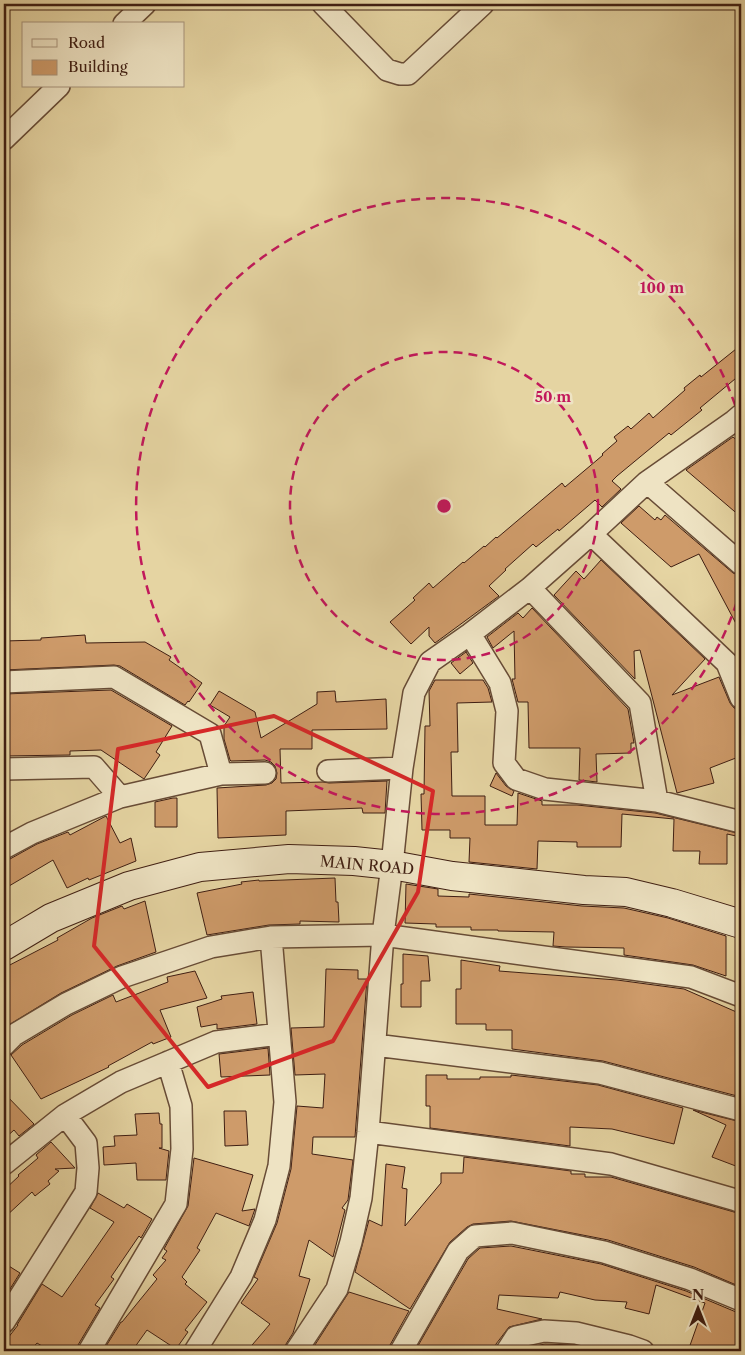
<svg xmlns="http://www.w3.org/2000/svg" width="745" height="1355" font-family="'Libre Caslon Text',serif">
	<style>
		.building { fill: #ce9b6a; stroke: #3f1e12 }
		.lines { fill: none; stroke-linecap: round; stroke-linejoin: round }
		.street-casing { stroke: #684c36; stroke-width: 24 }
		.secondary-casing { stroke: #3f1e12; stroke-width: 30 }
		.street { stroke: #eee3c3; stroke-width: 21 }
		.secondary { stroke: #eee3c3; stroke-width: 28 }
		.marked { fill: none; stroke: #d62828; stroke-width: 4; stroke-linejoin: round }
		.ring { fill: none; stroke: #c2185b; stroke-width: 2.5; stroke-dasharray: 9 6 }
		.labels { text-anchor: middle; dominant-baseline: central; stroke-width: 5; stroke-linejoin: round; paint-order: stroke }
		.street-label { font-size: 15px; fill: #3f1e12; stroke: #eee3c3 }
		.centre { fill: #c2185b; stroke: #eee3c3; stroke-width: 2.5 }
		.ring-label { font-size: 15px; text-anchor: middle; font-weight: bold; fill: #c2185b; stroke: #eee3c3; stroke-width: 5; stroke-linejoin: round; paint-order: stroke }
	</style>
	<rect width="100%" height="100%" fill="#e5d4a2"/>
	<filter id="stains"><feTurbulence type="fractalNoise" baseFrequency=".004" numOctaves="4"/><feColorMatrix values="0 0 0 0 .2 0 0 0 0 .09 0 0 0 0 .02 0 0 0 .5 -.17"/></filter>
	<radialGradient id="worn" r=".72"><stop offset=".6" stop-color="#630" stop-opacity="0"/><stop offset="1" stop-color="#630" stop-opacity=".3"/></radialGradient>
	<path class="building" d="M741 345V374L700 408 702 410 671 435 669 433 617 476 612 481 621 489 602 507 595 500 559 531 558 529 536 547 533 544 505 569 506 570 489 586 499 596 435 643 429 636V627L411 644 390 622 415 600 413 598 429 583 433 588 463 562 464 563 484 546 485 547 496 537 497 538 562 483 565 487 603 455 602 454 617 441 614 437 628 426 631 429 649 413 653 418 685 390 684 388 700 375 701 377Z
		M733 437 741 444V517L686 470Z
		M639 506 655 520 657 517 661 520 665 515 733 573 741 576V633L699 554 671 567 621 523Z
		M601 560 705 659 672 695 719 677 730 703 734 708 741 710V756L710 768 714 783 677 793 640 650 634 651 635 679 554 595 576 571 584 579Z
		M532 608 628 709 634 743H631V753L596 754 597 782 579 780 580 748H529L528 702H518L512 679H515L514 631 493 648 487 637 518 613 523 618Z
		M85 635 86 643 145 642 171 657 169 660 202 683 189 702 188 701 185 705 120 666 114 665 4 670V641L41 640V638Z
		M466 652 473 663 460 674 451 663Z
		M435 680H483L488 688 492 702 457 703 458 752H451L452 796H485V825H517L518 793 542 801V805H577L655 813 741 834V837L727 834V864H699L700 851H673L674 819 622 814 621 847H577V842L538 841 537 869 469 862 470 838H450V830H422L421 794H424L425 726H430L429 691Z
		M111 690 172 726 156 752 160 755 144 779 101 750 70 751V755L4 756V694Z
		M219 691 255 712 261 738 317 704V692L335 691 336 702 386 699 387 729 312 730V749H280L281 783 323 782 329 783 387 781 385 813H363L362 808 286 811V835L218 838 217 788 266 785 272 783 276 779 277 773 275 766 271 762 265 760 231 761 230 760 224 739V726L230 717 210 705Z
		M496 773 506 786 514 791 512 796 490 786Z
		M173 798H177V827H155V802Z
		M106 816 120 843 131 838 136 861 89 880 88 878 67 888 53 860 4 889V860L10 859 37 844 68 832 70 835Z
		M335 878 336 902H338L339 922 300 921V924L269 925 207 935 197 893 242 884 241 882 259 880V881Z
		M406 884 438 889V896L469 897V894L582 906 624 908 668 918 726 936V976L693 965 624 955V948L566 947 553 946 554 932 498 931V930H471V927H436V924L405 923Z
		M145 901 156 952 117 966 61 993 4 1028V968L58 940 57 938 92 918 122 906 124 909Z
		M403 954 428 956 430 981H421V1007H401V984H403Z
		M461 960 500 966 499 971 617 980 684 989 741 1014V1097L603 1061 512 1049V1030H486V1024H456V989H461Z
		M326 969 358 970V979H367L355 1137H313L312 1154 353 1160 348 1200 342 1208 345 1210 333 1257 309 1240 299 1276 310 1279 293 1333 286 1344 284 1351H247L270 1324 241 1303 258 1279 254 1277 277 1223 291 1169 297 1106 323 1108 325 1074 295 1075 291 1028 324 1027Z
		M195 971 207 998 160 1010 171 1037 153 1044 152 1042 108 1066 109 1067 41 1099 11 1055 22 1045 72 1015 113 995 116 1002 168 982 167 977Z
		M253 992 257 1024 217 1029V1024L201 1027 197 1007 222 999 221 996Z
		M268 1048 270 1075 221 1077 219 1054Z
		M426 1075H447V1079H480V1077H511V1075L598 1085 683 1108 674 1144 612 1129 570 1127V1146L430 1128V1106H426Z
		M4 1093 34 1124 19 1136 14 1130 4 1139Z
		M693 1110 741 1122V1168L712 1157 726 1125Z
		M224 1111H246L248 1145 225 1146Z
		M159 1113 160 1124H162V1148H159L169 1151 166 1180H137L136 1163 104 1165 103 1147 115 1146 114 1136 137 1135 135 1114Z
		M51 1142 75 1168 55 1169 59 1171 48 1181 50 1184 35 1196 32 1192 4 1218V1190L19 1176 18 1175 38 1158 36 1155Z
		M464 1157 571 1171V1174H585V1177H611L741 1214V1287L694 1267 608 1240 511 1221 473 1224 467 1227 450 1242 410 1309 355 1272 369 1220 382 1226 386 1164 405 1167 402 1188 407 1189 405 1226 441 1183V1173H463Z
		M194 1158 253 1175 242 1211 255 1209 249 1226 216 1213 197 1248 200 1250 182 1277 187 1282 185 1284 207 1302 185 1330 188 1332 176 1349 147 1330 132 1351H103L121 1322H122L157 1279 153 1275 166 1260 162 1258 167 1251 164 1249 188 1206Z
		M98 1193 124 1208 127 1204 152 1219 141 1238 139 1236 111 1277 114 1279 95 1305 100 1308 78 1345 77 1351H50L37 1343 30 1351H14L4 1343 18 1325H17L42 1284 62 1297 114 1222 90 1208Z
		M511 1246 601 1264 686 1291 736 1312H741V1351H688L705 1303 656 1285 649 1314 625 1308 627 1302 595 1300 560 1292 558 1298 499 1295 497 1309 542 1319 509 1327 496 1344 495 1351H415L468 1259 480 1248Z
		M4 1263 20 1273 10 1289 4 1285Z
		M349 1292 409 1311 390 1345 389 1351H311Z
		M545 1344 574 1345 598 1351H522L524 1348Z"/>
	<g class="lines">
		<defs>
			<path id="street" d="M323 4 387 70 400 74H408L483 4
				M124 24 145 4
				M4 139 59 86
				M647 482 741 564
				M591 534 727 663 741 698
				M530 588 640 703 657 801
				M470 634 500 683 507 711 504 763 516 779 545 789 657 801 741 822
				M4 682 114 677 210 734 221 774
				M4 769 94 767 120 797
				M328 771 402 768
				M4 848 32 833 120 797 221 774 265 773
				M4 1045 14 1035 66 1004 122 977 211 947 271 937 383 935 691 977 741 996
				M375 1045 600 1073 741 1110
				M368 1132 611 1164 736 1200 741 1202
				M4 1164 65 1115 121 1082 216 1042 279 1034
				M4 1322 86 1192 88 1168 86 1143 65 1115
				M89 1351 176 1204 182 1149 181 1106 168 1062
				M195 1351 241 1277 265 1220 279 1166 285 1102 271 937
				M296 1351 337 1289 351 1242 361 1198 368 1132 383 935 392 865 402 768 414 693 430 662 470 634 530 588 591 534 647 482 734 421 741 415
				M401 1351 458 1251 475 1236 512 1233 604 1252 690 1279 741 1300
				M507 1351 516 1337 544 1331 576 1333 629 1346 643 1351"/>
			<path id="secondary" d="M4 946 51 918 129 886 200 867 289 859 354 861 392 865 452 876 584 890 626 892 672 903 741 924"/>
		</defs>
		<use href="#street" class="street-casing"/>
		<use href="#secondary" class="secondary-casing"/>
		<use href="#street" class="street"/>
		<use href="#secondary" class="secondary"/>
	</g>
	<path class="marked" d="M274 716 433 791 418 892 333 1041 208 1087 94 946 118 749Z"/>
	<g class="ring">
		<circle cx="444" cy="506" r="154"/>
		<path d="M741 588A308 308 0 1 1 741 424"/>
	</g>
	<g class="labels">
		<g class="street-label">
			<text transform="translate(367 865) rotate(5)">MAIN ROAD</text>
		</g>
	</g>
	<circle cx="444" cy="506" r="8" class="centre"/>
	<g class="ring-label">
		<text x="662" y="293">100 m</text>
		<text x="553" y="402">50 m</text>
	</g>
	<rect width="745" height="1355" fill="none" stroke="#e5d4a2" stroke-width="20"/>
	<rect x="5" y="5" width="735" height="1345" fill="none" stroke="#3f1e12" stroke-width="2.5"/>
	<rect x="10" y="10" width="725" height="1335" fill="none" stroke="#3f1e12"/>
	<rect x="22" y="22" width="162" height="65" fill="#eee3c3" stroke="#a8947c"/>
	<rect x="32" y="39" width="25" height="8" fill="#eee3c3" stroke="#a8947c"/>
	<text x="68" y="48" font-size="15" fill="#3f1e12">Road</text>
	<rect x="32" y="60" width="25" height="15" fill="#ce9b6a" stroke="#a8947c"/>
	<text x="68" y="72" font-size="15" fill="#3f1e12">Building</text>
	<g transform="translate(698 1308)" stroke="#eee3c3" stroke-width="4" paint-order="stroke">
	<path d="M0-4L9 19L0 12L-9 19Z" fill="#3f1e12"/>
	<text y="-8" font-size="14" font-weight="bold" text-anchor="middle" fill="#3f1e12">N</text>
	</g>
	<rect width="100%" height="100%" filter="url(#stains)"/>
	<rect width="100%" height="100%" fill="url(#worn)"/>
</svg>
